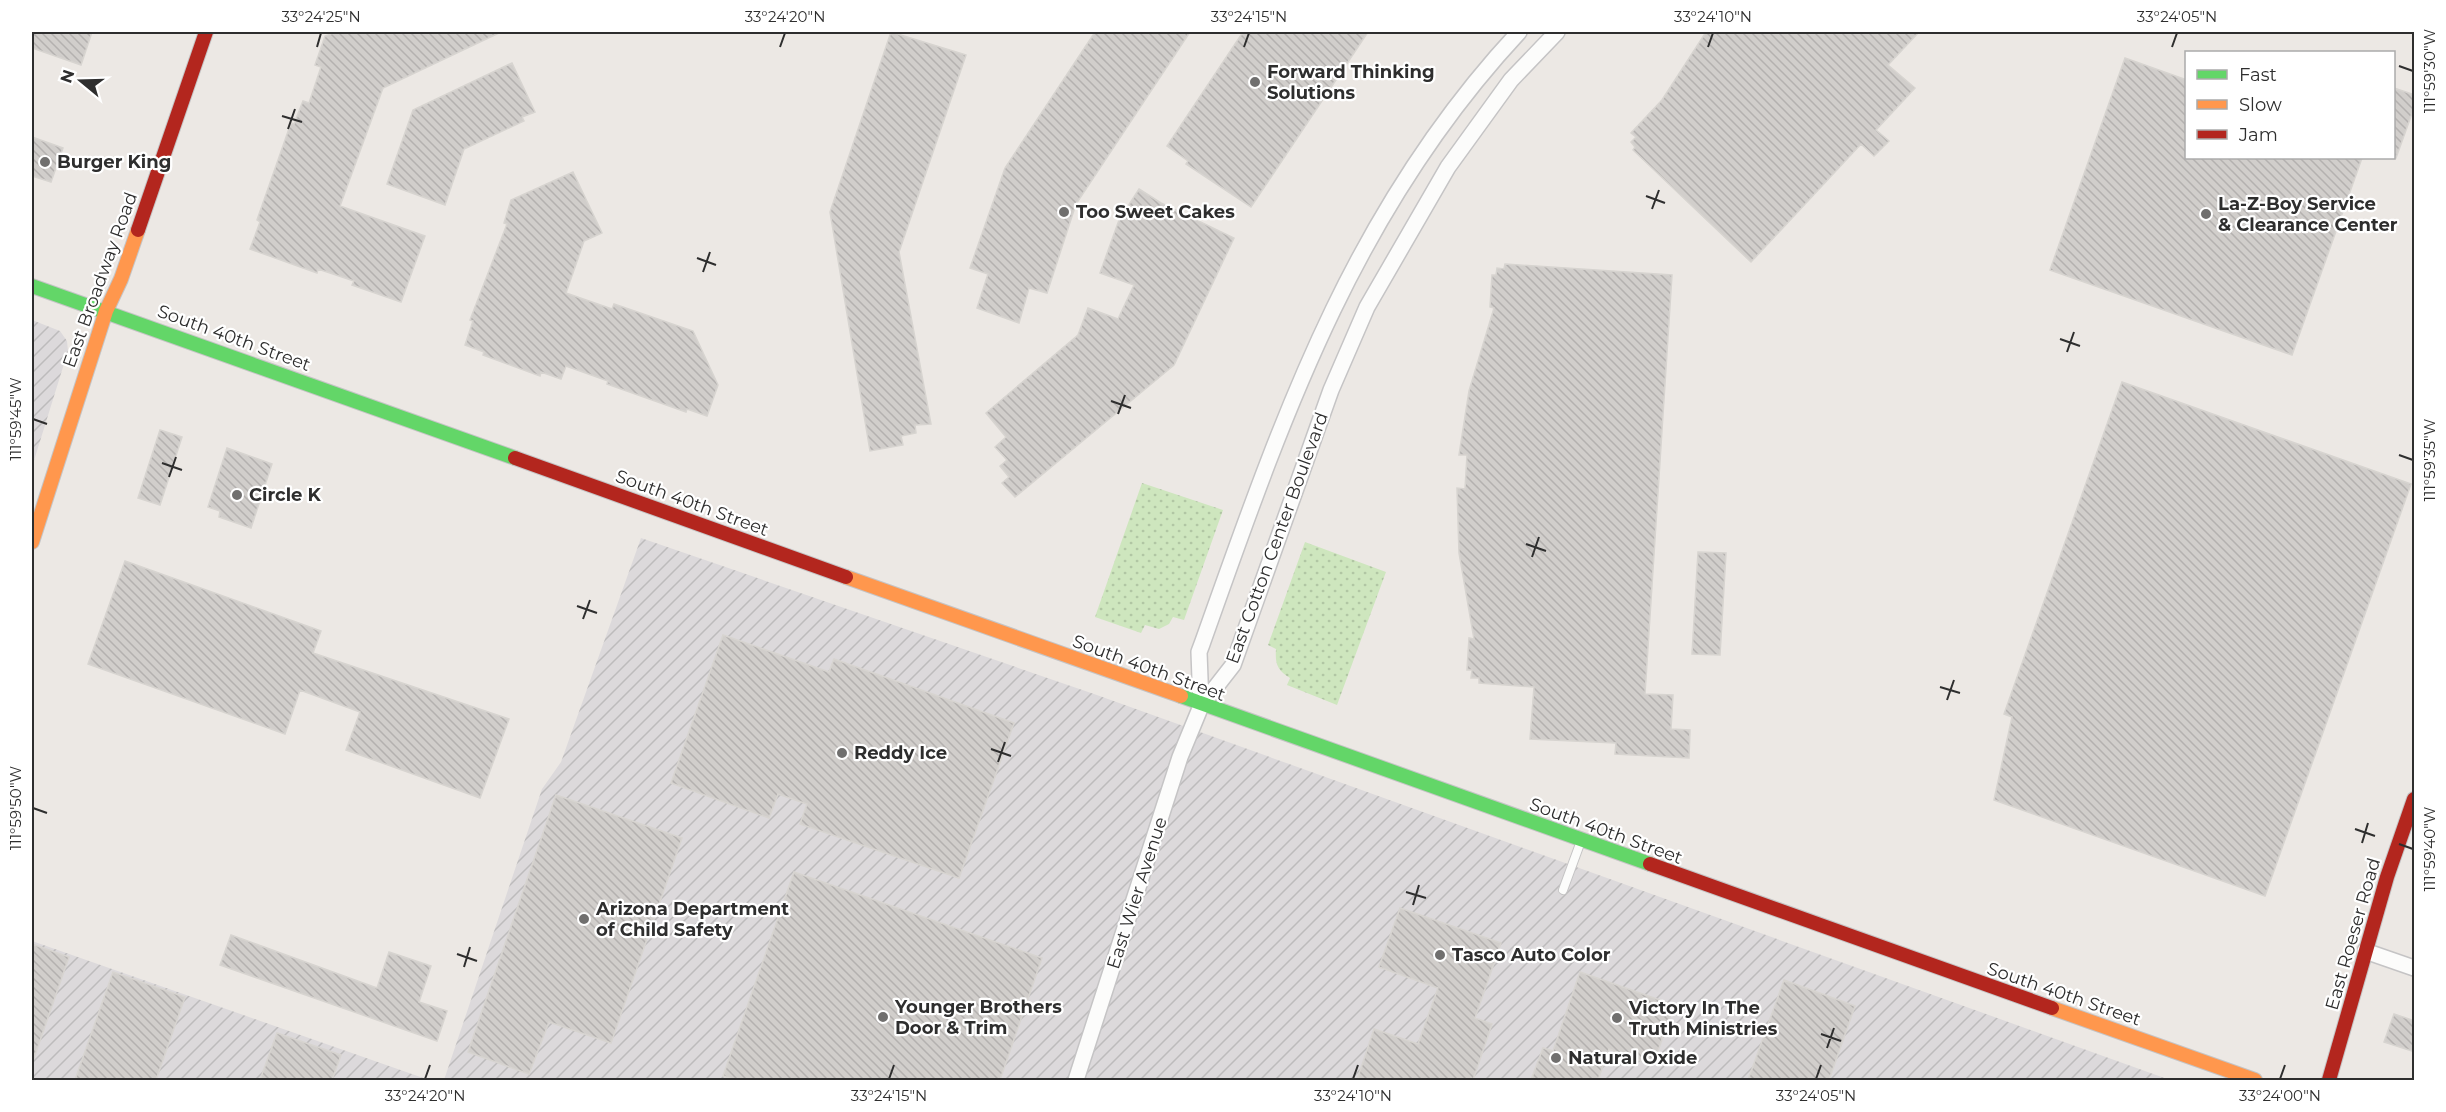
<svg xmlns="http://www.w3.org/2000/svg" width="2446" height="1112" font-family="Montserrat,sans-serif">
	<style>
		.industrial { fill: url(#industrial-furrows) }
		.grass { fill: url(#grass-dots) }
		.building { fill: url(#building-back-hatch); stroke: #d7d4d0; stroke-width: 1.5 }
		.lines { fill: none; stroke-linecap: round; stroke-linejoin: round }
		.lane-casing { stroke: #c5c4c5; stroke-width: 10 }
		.street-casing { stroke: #c5c4c5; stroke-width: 18 }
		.fast-casing { stroke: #c5c4c5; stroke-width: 16 }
		.slow-casing { stroke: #c5c4c5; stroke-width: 16 }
		.jam-casing { stroke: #c5c4c5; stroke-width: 16 }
		.lane { stroke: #fcfcfb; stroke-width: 8 }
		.street { stroke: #fcfcfb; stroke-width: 15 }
		.fast { stroke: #63d668; stroke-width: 14 }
		.slow { stroke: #ff974d; stroke-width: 14 }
		.jam { stroke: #b3261e; stroke-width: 14 }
		.ticks { fill: none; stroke: #2e2e2e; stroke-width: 2 }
		.poi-dot { fill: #706f6e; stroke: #fff; stroke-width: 2 }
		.labels { text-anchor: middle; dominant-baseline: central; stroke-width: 4.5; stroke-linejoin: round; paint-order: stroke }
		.poi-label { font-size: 18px; font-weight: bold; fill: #2e2e2e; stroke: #fff; text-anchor: start }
		.street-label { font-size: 18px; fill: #2e2e2e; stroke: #fff }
		.neatline { fill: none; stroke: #2e2e2e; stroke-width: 2 }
		.ticks-label { font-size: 15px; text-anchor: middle; fill: #2e2e2e }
	</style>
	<defs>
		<pattern id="industrial-furrows" width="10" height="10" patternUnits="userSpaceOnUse" patternTransform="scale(1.5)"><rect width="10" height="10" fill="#dcd9db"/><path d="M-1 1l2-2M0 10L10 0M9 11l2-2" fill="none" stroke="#bdbbbc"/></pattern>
		<pattern id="grass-dots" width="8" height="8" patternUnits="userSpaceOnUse" patternTransform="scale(1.5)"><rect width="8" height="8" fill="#cee6be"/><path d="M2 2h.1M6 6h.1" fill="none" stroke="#b1c6a4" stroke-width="1.8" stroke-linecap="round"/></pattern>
		<pattern id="building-back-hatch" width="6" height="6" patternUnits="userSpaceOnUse" patternTransform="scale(1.5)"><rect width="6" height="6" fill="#d1cecb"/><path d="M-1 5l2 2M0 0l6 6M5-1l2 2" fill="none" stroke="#b4b1af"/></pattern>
	</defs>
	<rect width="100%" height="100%" fill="#ece8e4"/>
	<path class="industrial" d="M32 320 60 331 67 341 68 351 32 467Z
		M641 538 1094 694 2170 1080H444L542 789 561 762Z
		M32 941 429 1080H32Z"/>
	<path class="grass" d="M1142 483 1223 510 1184 620 1173 617 1169 624 1159 629 1145 625 1141 633 1095 617Z
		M1305 542 1386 572 1337 705 1287 685 1290 678C1277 670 1275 664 1276 649L1268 645Z"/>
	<path class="building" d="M32 32H92L81 65 32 48Z
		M336 32H501L383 88 340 206 425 236 401 302 352 285 354 281 318 269 317 273 250 249 260 222 257 220 291 123 294 124 303 101 309 103 321 67 315 65 325 36Z
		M891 32 966 55 899 252 931 424 915 425 916 433 901 436 903 445 870 451 830 212Z
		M1095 32H1190L1076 204 1047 293 1029 288 1019 323 977 308 988 274 970 268 1005 168Z
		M1243 32H1368L1251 207 1186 164 1188 161 1167 146Z
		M1706 32H1919L1888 65 1915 88 1876 130 1889 141 1874 156 1861 144 1751 262 1633 150 1635 147 1631 142 1636 137 1631 133 1662 100Z
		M2125 58 2187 80V158H2362L2292 355 2050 270Z
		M512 63 535 112 522 117 524 121 464 149 445 205 387 184 413 110Z
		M2394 88 2415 95V105L2396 158H2394Z
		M32 137 63 148 51 182 32 176Z
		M573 172 602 233 584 241 566 293 612 309 614 304 693 331 718 385 707 416 687 409 686 412 607 384 608 381 566 366 561 379 541 372 540 376 483 355 484 352 465 345 473 321 470 320 507 224 504 223 511 200Z
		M1139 189 1161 203 1234 238 1174 365 1015 497 1002 483 1009 477 1000 466 1007 460 995 447 1006 437 986 413 1078 335 1088 308 1118 319 1134 285 1100 273 1119 220Z
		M1505 264 1672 275 1645 694 1673 695 1671 729 1690 730 1689 758 1615 754 1616 743 1530 739 1534 687 1479 683V678H1471L1472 670H1467L1469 638 1474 639 1459 553 1457 488 1465 489 1467 455H1459L1469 391 1494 308 1490 307 1492 275H1496L1497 268 1504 269Z
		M2122 382 2411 484 2265 896 1994 800 2012 717 2004 714Z
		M160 430 182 437 160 505 138 498Z
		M227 448 272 464 251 528 219 517 220 511 208 507Z
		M1698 552 1726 553 1720 655 1692 654Z
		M125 561 321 631 313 653 509 719 480 798 346 750 360 712 300 690 285 734 88 664Z
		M723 635 829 672 834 659 1014 723 959 878 800 824 807 804 778 794 769 818 671 783Z
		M556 795 682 838 611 1043 549 1022 529 1074 468 1052Z
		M794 872 1042 958 1000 1080H736L723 1076Z
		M1400 908 1501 943 1475 1018 1492 1024 1473 1080H1357L1374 1029 1418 1044 1438 988 1379 967Z
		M231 935 377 988 389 952 431 966 419 1002 447 1011 437 1041 220 965Z
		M32 944 69 957 34 1058H32Z
		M113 972 185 997 156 1080H75Z
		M1580 972 1674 1005 1653 1065 1609 1049 1598 1080H1531L1543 1048 1553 1051Z
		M1784 980 1855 1006 1829 1080H1748Z
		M2394 1014 2415 1021V1052L2384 1042Z
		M277 1033 341 1055 332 1080H260Z"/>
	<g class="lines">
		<defs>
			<path id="lane" d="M1563 890 1581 841"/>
			<path id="street" d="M1201 706 1199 652 1202 644C1282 419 1352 211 1519 32
				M2365 951 2414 968
				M1076 1080 1180 757 1201 706 1233 665 1331 390 1367 307 1448 167 1511 80 1557 32"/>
			<path id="fast" d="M32 286 515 458
				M1181 696 1650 864"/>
			<path id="slow" d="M32 542 106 311 121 279 138 230
				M846 577 1181 696
				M2052 1008 2255 1080"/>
			<path id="jam" d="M138 230 206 32
				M515 458 846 577
				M1650 864 2052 1008
				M2329 1080 2387 877 2414 799"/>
		</defs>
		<use href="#lane" class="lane-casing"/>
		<use href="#street" class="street-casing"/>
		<use href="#fast" class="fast-casing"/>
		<use href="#slow" class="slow-casing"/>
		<use href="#jam" class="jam-casing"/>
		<use href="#lane" class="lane"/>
		<use href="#street" class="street"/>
		<use href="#fast" class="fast"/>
		<use href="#slow" class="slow"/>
		<use href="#jam" class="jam"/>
	</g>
	<path class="ticks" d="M317 47 321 33M780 47 785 33M1244 47 1249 33M1708 47 1713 33M2172 47 2177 33M2399 66 2413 71M282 116 302 122M288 129 295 109M1646 196 1665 203M1652 209 1659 190M697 258 716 265M703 272 710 252M2060 339 2080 346M2067 352 2074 332M1111 401 1131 408M1118 414 1125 395M33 419 47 424M2399 455 2413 460M162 463 182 470M169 477 176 457M1526 544 1546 551M1532 557 1539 537M577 606 597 613M583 619 590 600M1940 687 1960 693M1947 700 1954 680M991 749 1011 756M998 762 1005 742M33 808 47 813M2355 829 2375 836M2362 843 2368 823M2399 844 2413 849M1406 892 1426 898M1413 905 1419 885M457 954 477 961M464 967 470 947M1821 1034 1841 1041M1827 1048 1834 1028M425 1079 430 1065M889 1079 894 1065M1353 1079 1358 1065M1816 1079 1821 1065M2280 1079 2285 1065"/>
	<g class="poi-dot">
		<circle cx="1255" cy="82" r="6"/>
		<circle cx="45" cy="162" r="6"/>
		<circle cx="1064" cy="212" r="6"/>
		<circle cx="2206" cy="214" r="6"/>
		<circle cx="237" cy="495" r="6"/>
		<circle cx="842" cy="753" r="6"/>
		<circle cx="584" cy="919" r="6"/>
		<circle cx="1440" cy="955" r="6"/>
		<circle cx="883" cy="1017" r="6"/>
		<circle cx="1617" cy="1018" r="6"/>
		<circle cx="1556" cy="1058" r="6"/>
	</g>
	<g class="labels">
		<g class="poi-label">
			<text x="1267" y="72">Forward Thinking<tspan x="1267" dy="21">Solutions</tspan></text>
			<text x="57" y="162">Burger King</text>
			<text x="2218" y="204">La-Z-Boy Service<tspan x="2218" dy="21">&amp; Clearance Center</tspan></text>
			<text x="1076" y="212">Too Sweet Cakes</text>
			<text x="249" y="495">Circle K</text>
			<text x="854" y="753">Reddy Ice</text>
			<text x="596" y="909">Arizona Department<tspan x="596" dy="21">of Child Safety</tspan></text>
			<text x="1452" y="955">Tasco Auto Color</text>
			<text x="895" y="1007">Younger Brothers<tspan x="895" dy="21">Door &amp; Trim</tspan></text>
			<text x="1629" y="1008">Victory In The<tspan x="1629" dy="21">Truth Ministries</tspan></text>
			<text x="1568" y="1058">Natural Oxide</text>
		</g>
		<g class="street-label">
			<text transform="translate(100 280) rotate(-70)">East Broadway Road</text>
			<text transform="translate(234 338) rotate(20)">South 40th Street</text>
			<text transform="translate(692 503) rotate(20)">South 40th Street</text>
			<text transform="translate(1277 538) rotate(-70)">East Cotton Center Boulevard</text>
			<text transform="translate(1149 668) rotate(20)">South 40th Street</text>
			<text transform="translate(1606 831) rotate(20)">South 40th Street</text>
			<text transform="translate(1137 893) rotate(-72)">East Wier Avenue</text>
			<text transform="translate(2353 934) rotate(-74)">East Roeser Road</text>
			<text transform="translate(2064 994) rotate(19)">South 40th Street</text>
		</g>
	</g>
	<rect width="2446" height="1112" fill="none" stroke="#ffffff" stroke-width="66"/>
	<rect x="2185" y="51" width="210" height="108" fill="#ffffff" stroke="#ababab" stroke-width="1.5"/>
	<rect x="2197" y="70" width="30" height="9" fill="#63d668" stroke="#ababab" stroke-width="1.5"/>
	<text x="2239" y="81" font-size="18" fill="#2e2e2e">Fast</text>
	<rect x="2197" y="100" width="30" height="9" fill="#ff974d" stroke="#ababab" stroke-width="1.5"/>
	<text x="2239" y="111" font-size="18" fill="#2e2e2e">Slow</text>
	<rect x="2197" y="130" width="30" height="9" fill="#b3261e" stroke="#ababab" stroke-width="1.5"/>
	<text x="2239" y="141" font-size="18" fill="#2e2e2e">Jam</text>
	<g transform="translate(81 81) rotate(289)" stroke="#ffffff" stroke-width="4.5" paint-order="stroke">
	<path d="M0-4.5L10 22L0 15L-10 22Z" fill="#2e2e2e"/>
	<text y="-9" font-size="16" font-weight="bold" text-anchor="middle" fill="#2e2e2e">N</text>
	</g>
	<rect x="33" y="33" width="2380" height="1046" class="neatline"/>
	<g class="ticks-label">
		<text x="321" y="22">33°24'25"N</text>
		<text x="785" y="22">33°24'20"N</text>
		<text x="1249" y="22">33°24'15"N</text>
		<text x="1713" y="22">33°24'10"N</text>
		<text x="2177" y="22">33°24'05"N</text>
		<text transform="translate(2430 71) rotate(-90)" y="5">111°59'30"W</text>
		<text transform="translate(16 419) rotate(-90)" y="5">111°59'45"W</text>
		<text transform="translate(2430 460) rotate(-90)" y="5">111°59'35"W</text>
		<text transform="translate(16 808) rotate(-90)" y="5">111°59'50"W</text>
		<text transform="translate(2430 849) rotate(-90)" y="5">111°59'40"W</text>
		<text x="425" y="1101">33°24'20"N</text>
		<text x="889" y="1101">33°24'15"N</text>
		<text x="1353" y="1101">33°24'10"N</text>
		<text x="1816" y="1101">33°24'05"N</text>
		<text x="2280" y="1101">33°24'00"N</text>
	</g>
</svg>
